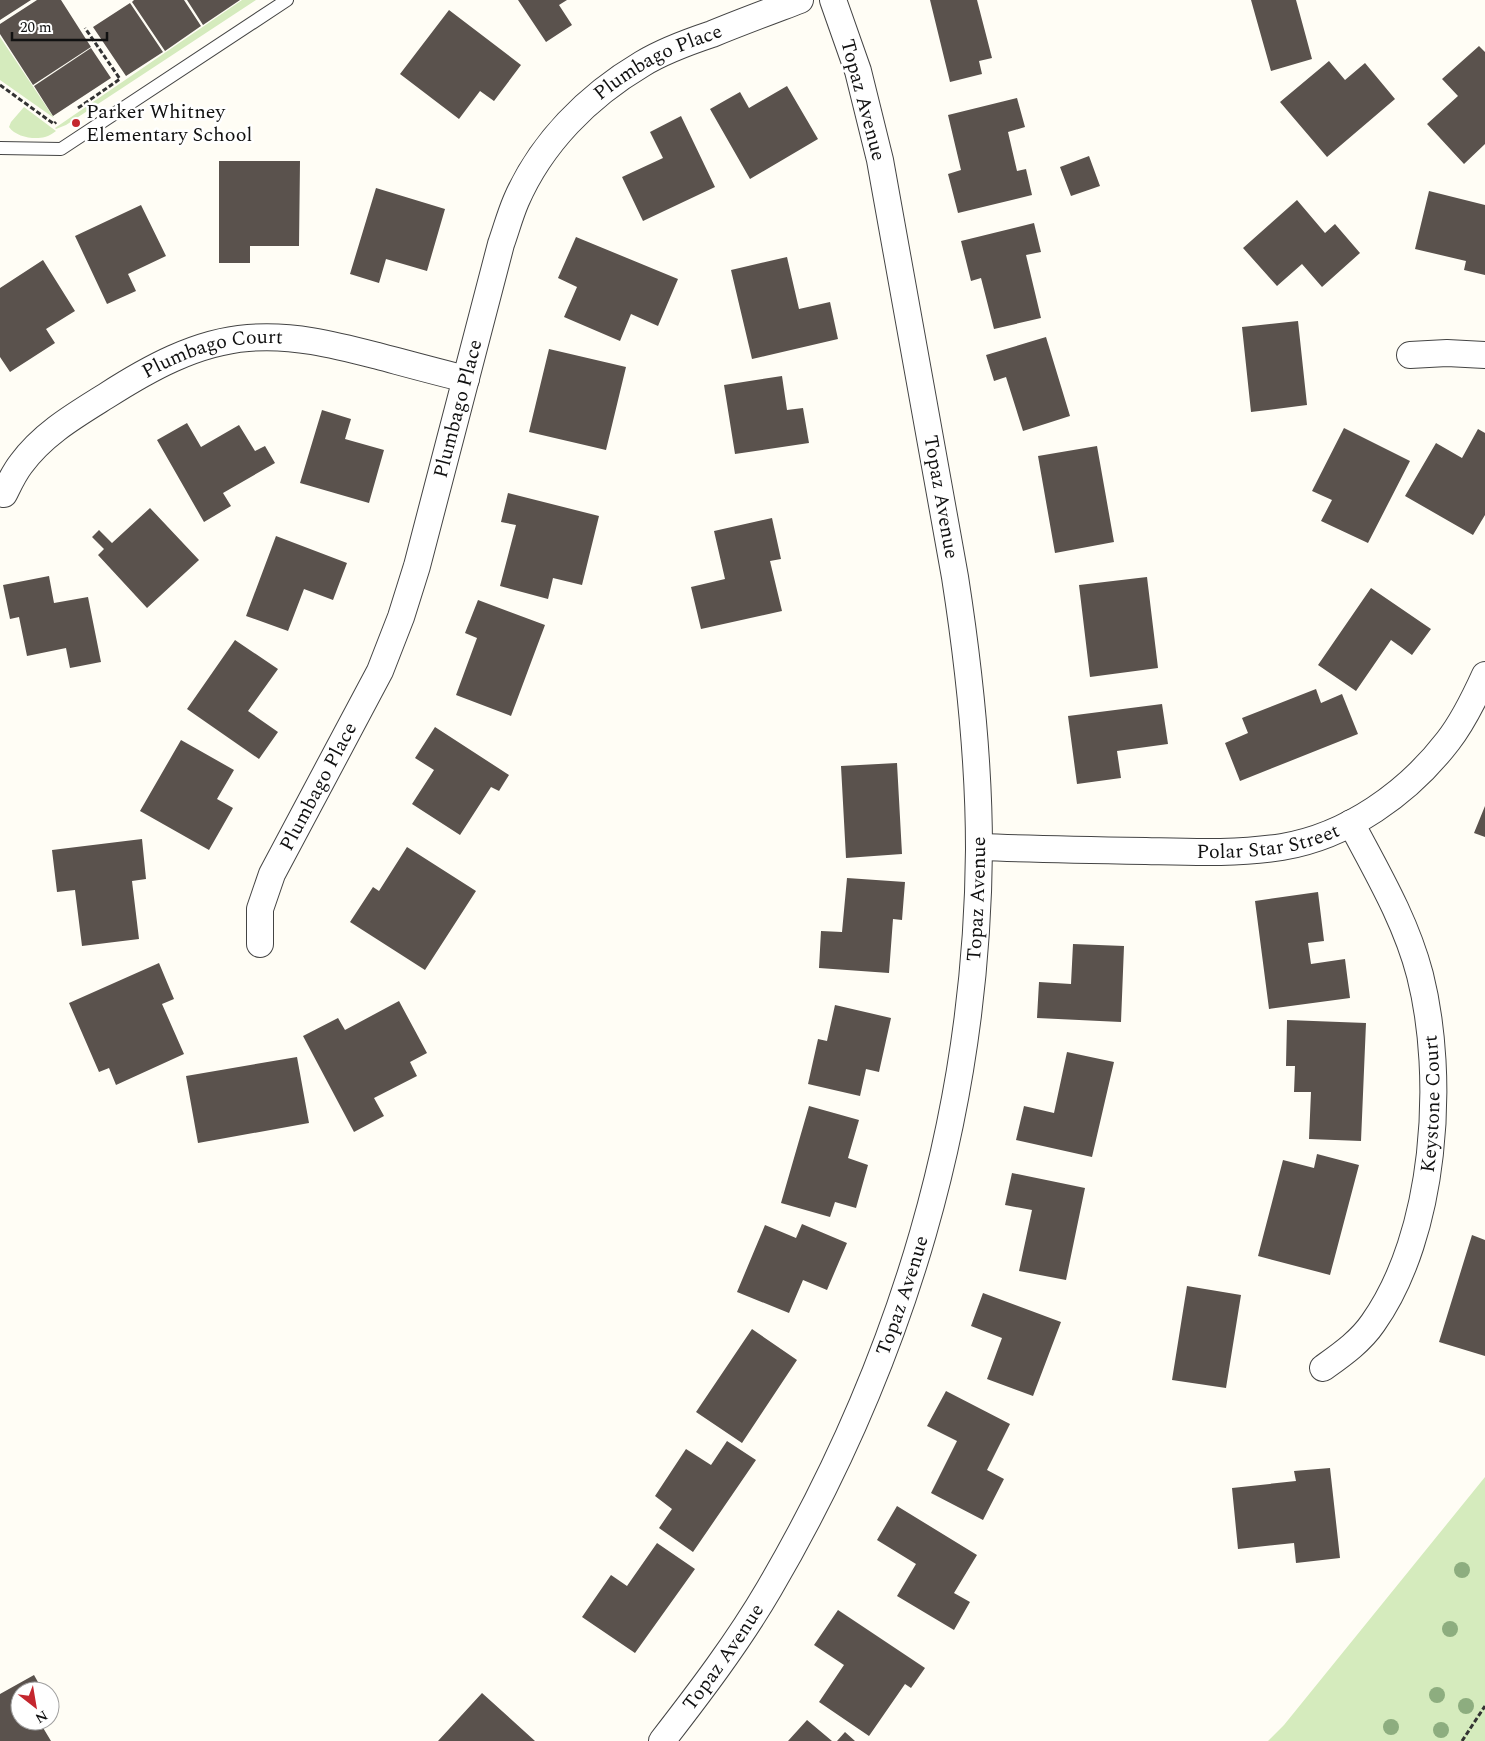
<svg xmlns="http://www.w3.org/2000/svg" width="1485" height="1741" font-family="Spectral,serif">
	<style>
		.green { fill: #d5ebbd }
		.building { fill: #5a524d }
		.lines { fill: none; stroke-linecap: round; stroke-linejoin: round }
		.service-casing { stroke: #444; stroke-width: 14 }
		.minor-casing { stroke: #444; stroke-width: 28 }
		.path { stroke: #333; stroke-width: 3; stroke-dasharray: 5 2.5; stroke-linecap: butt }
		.service { stroke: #fff; stroke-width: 12 }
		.minor { stroke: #fff; stroke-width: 26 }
		.tree { fill: #8dad7f }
		.poi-dot { fill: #c4262e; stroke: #fff; stroke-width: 2 }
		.labels { text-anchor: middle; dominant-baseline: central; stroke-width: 5; stroke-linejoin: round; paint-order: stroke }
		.street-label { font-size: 20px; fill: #111; stroke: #fff }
		.poi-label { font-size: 20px; fill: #111; stroke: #fff; text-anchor: start }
	</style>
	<rect width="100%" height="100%" fill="#fffdf5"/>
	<path class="green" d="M242 0H256L66 125 56 129 55 128Z
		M0 37 54 118 0 80Z
		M24 107 56 131C53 133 49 136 45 137 34 140 16 137 9 127L11 122Z
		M1485 1477V1741H1268L1284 1725Z"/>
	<path class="building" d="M0 0H31L0 20Z
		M37 0H61L91 47 33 85 0 34V24Z
		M134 0H184L201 26 165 51 132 2Z
		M187 0H240L203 25Z
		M518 0H567L559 5 572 25 546 42Z
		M930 0H977L992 58 979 61 982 74 950 82Z
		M1251 0H1296L1312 59 1271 71Z
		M130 3 163 52 126 76 93 27Z
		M449 10 521 65 494 101 480 91 459 119 400 74Z
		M1479 46 1485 52V144L1464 164 1427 124 1458 96 1442 79Z
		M91 48 111 78 53 116 34 86Z
		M1329 61 1345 80 1365 63 1395 99 1327 157 1280 102Z
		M787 86 818 139 750 179 710 109 740 92 749 108Z
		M1017 98 1025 127 1008 132 1017 171 1026 169 1032 195 958 213 948 174 961 170 948 115Z
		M681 116 715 187 643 221 622 177 663 158 650 132Z
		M1089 156 1100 186 1071 196 1060 167Z
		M219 161H300L299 246H250V263H219Z
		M376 188 445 209 427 271 386 259 379 283 350 274Z
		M1429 191 1485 205V275L1464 270 1466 261 1415 249Z
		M1297 200 1325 233 1335 224 1360 253 1322 287 1302 264 1277 286 1243 248Z
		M141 205 166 256 128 274 136 291 107 304 75 236Z
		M1034 223 1041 252 1026 255 1041 318 994 329 981 278 971 281 961 241Z
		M576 237 678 279 658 326 631 314 620 341 564 317 577 287 558 278Z
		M787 257 799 309 830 302 838 339 752 359 731 270Z
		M43 260 75 311 46 329 55 343 10 372 0 357V288Z
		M1298 321 1307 405 1251 412 1242 327Z
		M1046 337 1070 416 1023 431 1006 377 994 381 986 355Z
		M549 349 626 367 606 450 529 432Z
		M782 376 787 410 803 408 809 443 735 454 724 385Z
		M322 410 351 419 345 439 384 450 369 503 300 483Z
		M187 423 201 447 239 425 255 451 265 446 275 463 223 493 231 506 204 522 157 440Z
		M1344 428 1410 461 1368 543 1321 521 1332 500 1312 491Z
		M1478 429 1485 433V515L1473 535 1405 496 1436 443 1462 458Z
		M1097 446 1114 542 1055 553 1038 456Z
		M508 493 599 516 582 585 553 578 548 599 500 586 516 525 501 522Z
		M150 508 199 560 147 608 98 555 104 549 92 537 99 530 112 543Z
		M772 518 781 559 770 561 782 611 701 629 691 587 725 579 714 531Z
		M276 536 347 563 333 600 304 589 288 631 246 616Z
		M49 576 54 603 88 597 101 662 70 668 66 648 27 656 19 617 10 619 3 585Z
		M1147 577 1158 668 1090 677 1079 585Z
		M1371 588 1431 629 1412 655 1391 640 1356 691 1318 665Z
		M478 600 545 625 511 716 456 695 477 638 465 633Z
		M235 640 278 669 248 711 278 732 259 759 187 709Z
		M1316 689 1321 703 1342 694 1358 734 1240 781 1225 743 1248 733 1242 718Z
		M1162 704 1168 744 1117 751 1121 778 1077 784 1068 716Z
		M435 727 509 775 499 791 491 787 460 835 412 804 434 770 415 758Z
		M181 740 234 770 217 799 233 808 209 850 140 811Z
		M897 763 902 854 846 858 841 766Z
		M1485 806V837L1474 833Z
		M142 839 146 879 132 881 139 939 82 946 75 890 57 892 52 850Z
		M407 847 476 891 425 970 350 922 373 887 379 891Z
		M847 878 905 882 902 920 893 919 889 973 819 968 821 931 842 932Z
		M1318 892 1324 941 1308 943 1311 964 1345 959 1350 998 1269 1009 1255 901Z
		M1073 944 1124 946 1121 1022 1037 1018 1039 982 1071 984Z
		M159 963 174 999 162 1004 184 1054 116 1085 109 1068 99 1072 69 1003Z
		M399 1001 427 1053 410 1062 417 1076 374 1098 384 1116 354 1132 303 1036 338 1018 345 1030Z
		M835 1005 891 1018 879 1072 866 1069 860 1096 808 1084 818 1039 827 1041Z
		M1287 1020 1366 1023 1361 1141 1309 1139 1311 1092H1294L1295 1066H1286Z
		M1067 1052 1114 1062 1092 1157 1016 1140 1024 1106 1054 1113Z
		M297 1057 309 1123 198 1143 186 1076Z
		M809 1106 859 1120 848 1158 868 1165 856 1208 835 1202 830 1217 781 1203Z
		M1317 1154 1359 1165 1330 1275 1258 1256 1283 1160 1314 1168Z
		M1012 1173 1085 1188 1066 1280 1019 1271 1032 1210 1005 1205Z
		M802 1224 847 1243 827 1290 803 1280 789 1313 737 1292 765 1225 796 1238Z
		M1472 1235 1485 1240V1356L1439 1342Z
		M1187 1286 1241 1295 1226 1388 1172 1380Z
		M983 1293 1061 1322 1033 1396 987 1379 1002 1338 971 1326Z
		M752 1329 797 1360 742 1443 696 1412Z
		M946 1391 1010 1424 987 1470 1004 1479 983 1520 931 1493 957 1441 927 1426Z
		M727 1441 756 1460 693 1552 659 1528 672 1509 655 1496 686 1449 711 1465Z
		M1330 1468 1340 1558 1296 1563 1294 1543 1238 1549 1232 1488 1296 1481 1294 1471Z
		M897 1506 977 1555 954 1593 970 1602 954 1630 897 1596 916 1564 877 1540Z
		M657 1543 695 1569 635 1653 582 1617 611 1575 627 1586Z
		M838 1610 925 1668 911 1688 905 1684 869 1736 819 1702 844 1665 814 1645Z
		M34 1675 43 1691H20V1721H39L51 1741H0V1694Z
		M482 1693 535 1741H438Z
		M807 1720 832 1741H788Z
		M845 1732 855 1741H837Z"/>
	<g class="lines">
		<defs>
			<path id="service" d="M0 148 61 149 287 0"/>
			<g id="minor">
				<path d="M1410 355 1447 353 1485 355"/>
				<path id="s1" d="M4 494C9 484 14 473 21 464 43 434 74 416 106 396 148 369 196 342 248 338 293 334 335 345 378 356 408 364 437 372 466 379"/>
				<path id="s2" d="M979 847C1034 849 1090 850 1146 851 1191 852 1237 854 1282 847 1348 836 1408 793 1448 741 1463 722 1475 697 1485 675"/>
				<path id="s3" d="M260 944V909L272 874 380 671 401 617 417 566 501 244C506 230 510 215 516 201 541 143 588 96 642 64 663 51 688 42 712 34 741 22 771 11 800 0"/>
				<path id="s4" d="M1323 1368C1341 1355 1360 1342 1373 1323 1436 1234 1446 1078 1420 975 1406 921 1377 872 1351 823"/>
				<path id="s5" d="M662 1741C700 1692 738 1642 769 1589 902 1362 977 1113 979 849 979 758 969 667 955 577L880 160 858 71 833 0"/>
			</g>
		</defs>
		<use href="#service" class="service-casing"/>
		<use href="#minor" class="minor-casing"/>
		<path class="path" d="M0 85 54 124 56 122
			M78 108 120 79 85 28
			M1462 1741 1485 1706"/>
		<use href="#service" class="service"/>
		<use href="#minor" class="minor"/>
	</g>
	<g class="tree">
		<circle cx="1462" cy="1570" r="8"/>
		<circle cx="1450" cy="1629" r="8"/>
		<circle cx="1437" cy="1695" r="8"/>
		<circle cx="1466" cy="1706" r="8"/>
		<circle cx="1391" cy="1727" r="8"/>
		<circle cx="1441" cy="1730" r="8"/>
	</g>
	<circle class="poi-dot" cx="76" cy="123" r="5"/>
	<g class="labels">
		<g class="street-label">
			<text stroke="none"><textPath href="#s3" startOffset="996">Plumbago Place</textPath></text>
			<text transform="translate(863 100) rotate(75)">Topaz Avenue</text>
			<text stroke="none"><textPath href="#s1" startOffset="261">Plumbago Court</textPath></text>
			<text stroke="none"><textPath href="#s3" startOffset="576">Plumbago Place</textPath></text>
			<text transform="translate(941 497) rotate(80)">Topaz Avenue</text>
			<text stroke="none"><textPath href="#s3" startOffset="171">Plumbago Place</textPath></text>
			<text stroke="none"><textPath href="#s2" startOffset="290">Polar Star Street</textPath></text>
			<text stroke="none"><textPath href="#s5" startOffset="914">Topaz Avenue</textPath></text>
			<text stroke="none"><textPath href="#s4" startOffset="298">Keystone Court</textPath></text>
			<text stroke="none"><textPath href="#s5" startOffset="509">Topaz Avenue</textPath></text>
			<text stroke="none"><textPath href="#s5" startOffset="104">Topaz Avenue</textPath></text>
		</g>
		<g class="poi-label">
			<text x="86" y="112">Parker Whitney<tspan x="86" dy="23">Elementary School</tspan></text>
		</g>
	</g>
	<g transform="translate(35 1706) rotate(149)"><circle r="24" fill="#ffffff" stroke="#a0a0a0"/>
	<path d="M0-4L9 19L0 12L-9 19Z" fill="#c4262e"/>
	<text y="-8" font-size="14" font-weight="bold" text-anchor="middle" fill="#111111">N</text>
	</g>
	<path d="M12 32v8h95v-8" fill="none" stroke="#111111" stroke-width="2.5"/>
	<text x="20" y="32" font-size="15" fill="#111111" stroke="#ffffff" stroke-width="4" paint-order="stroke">20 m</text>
</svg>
